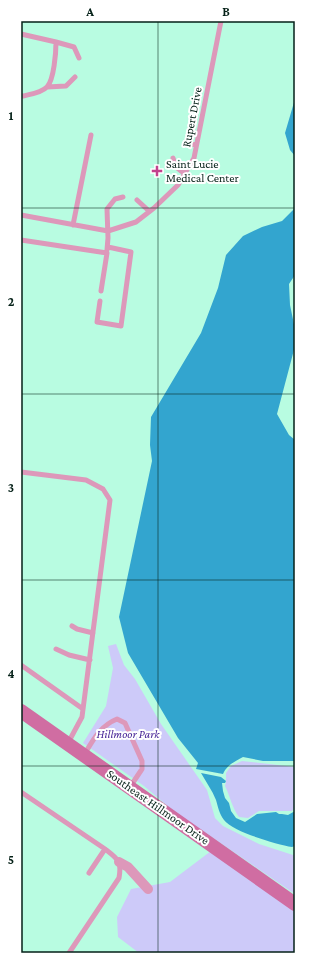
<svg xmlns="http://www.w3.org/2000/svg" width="316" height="974" font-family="'Crimson Pro',serif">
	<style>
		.green { fill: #cdcaf9 }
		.water { fill: #33a5cf }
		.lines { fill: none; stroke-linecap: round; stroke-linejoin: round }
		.lane { stroke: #dd98ba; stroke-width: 5 }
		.street { stroke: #dd98ba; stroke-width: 10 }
		.secondary { stroke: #d06da2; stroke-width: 14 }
		.grid { fill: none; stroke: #052118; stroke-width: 1; stroke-opacity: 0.55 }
		.poi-dot { fill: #c2428d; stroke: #fff; stroke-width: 1.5 }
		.labels { text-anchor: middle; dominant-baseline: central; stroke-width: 4; stroke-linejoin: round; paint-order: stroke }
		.street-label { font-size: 12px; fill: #052118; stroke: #fff }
		.poi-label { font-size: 12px; fill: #052118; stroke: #fff; text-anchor: start }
		.park-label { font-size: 12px; font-style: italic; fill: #411d93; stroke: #fff }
		.neatline { fill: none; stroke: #052118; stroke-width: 1.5 }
		.grid-label { font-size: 13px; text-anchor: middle; font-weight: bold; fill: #052118 }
	</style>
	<rect width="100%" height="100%" fill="#b8fce1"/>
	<path class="green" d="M116 644 124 665 135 679 161 724 207 790 215 818 223 826 259 844 293 855 295 854V894L175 812 144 786 83 743 106 706 113 668 108 646Z
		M242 761 295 767V807L292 811H259L248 818 239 817C232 808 230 796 225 786L226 782V773L231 766Z
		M211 851 295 910V953H139L118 937 117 917 131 889 170 882Z"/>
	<path class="water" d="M295 99V156L290 150 285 133Z
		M295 208V275L289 284 290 305 295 329V346L277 414 289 435 295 440V761H263L243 757C234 762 227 765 223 774L196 769 198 763 178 738 128 653 119 617 152 461 150 445 151 417 201 333 218 288 226 255 243 236 262 227 282 221Z
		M201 773 221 777 226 781 225 783H222L223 791 225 798 229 803 231 811 236 818 245 822 257 814 276 812 279 814H282L288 815 295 811V846L292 847C276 844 233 832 224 820 219 813 218 807 216 800 212 790 206 782 201 773Z"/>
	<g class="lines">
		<path class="lane" d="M21 34 56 42C56 52 54 80 47 87 41 93 31 94 23 96
			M56 42 74 47 79 58
			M47 87 66 86 75 77
			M186 143 196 145
			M173 158 176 167 185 174
			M137 200 149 211
			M21 215 108 231 136 222 154 208 178 185 194 158 221 21
			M73 225 91 135
			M21 240 107 253 101 291
			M107 250 108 238 107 209 115 199 123 197
			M100 301 97 322 121 326 131 252 108 247
			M21 472 86 480 103 489 110 500 82 717 68 743
			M72 626 77 629 93 633
			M56 649 69 655 90 660
			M21 665 83 709
			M84 755C93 740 100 726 117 719L125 723 142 761V769L130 787
			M21 792 105 849C118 859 122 861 119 878L69 953
			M89 873 105 849"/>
		<path class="street" d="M119 862 128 867 148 889"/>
		<path class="secondary" d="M21 711 295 904"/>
	</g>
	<path class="grid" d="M158 21V953M21 208H295M21 394H295M21 580H295M21 766H295"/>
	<path class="poi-dot" d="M155 165h4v4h4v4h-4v4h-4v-4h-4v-4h4z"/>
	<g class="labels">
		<g class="street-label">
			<text transform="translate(192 117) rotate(-79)">Rupert Drive</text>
			<text transform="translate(158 807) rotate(35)">Southeast Hillmoor Drive</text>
		</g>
		<g class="poi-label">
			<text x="166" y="164">Saint Lucie<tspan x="166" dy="14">Medical Center</tspan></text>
		</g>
		<g class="park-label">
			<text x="128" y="734">Hillmoor Park</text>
		</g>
	</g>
	<rect width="316" height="974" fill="none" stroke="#ffffff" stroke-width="44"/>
	<rect x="22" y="22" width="272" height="930" class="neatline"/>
	<g class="grid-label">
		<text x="90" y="16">A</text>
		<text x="226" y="16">B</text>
		<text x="11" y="120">1</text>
		<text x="11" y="306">2</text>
		<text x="11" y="492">3</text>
		<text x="11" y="678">4</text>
		<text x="11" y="864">5</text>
	</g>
</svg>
